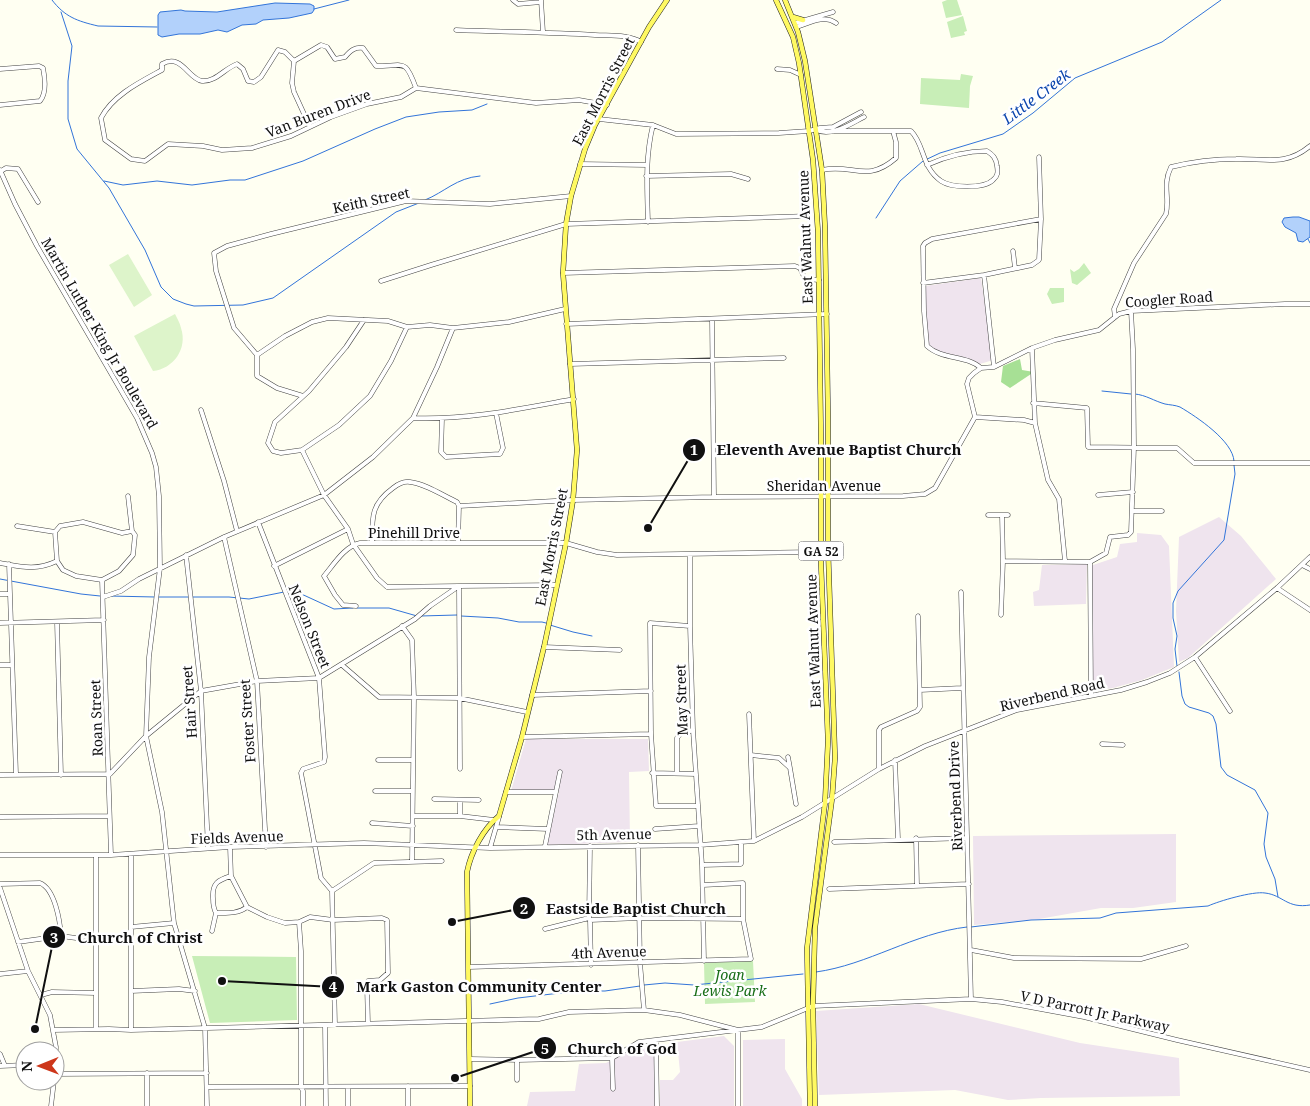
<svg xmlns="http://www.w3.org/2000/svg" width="1310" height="1106" font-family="'Noto Serif',serif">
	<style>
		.industrial { fill: #efe4ee }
		.green { fill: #c8eeb7 }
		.forest { fill: #a7e095 }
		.pitch { fill: #ddf4ca }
		.water { fill: #b2d1fb; stroke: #3274d9 }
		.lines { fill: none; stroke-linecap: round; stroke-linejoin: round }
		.stream { stroke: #3274d9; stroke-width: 1 }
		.minor-casing { stroke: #434343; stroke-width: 5 }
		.major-casing { stroke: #212121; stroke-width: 5.5 }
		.minor { stroke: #fff; stroke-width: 4 }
		.major { stroke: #fff962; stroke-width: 4.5 }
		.labels { text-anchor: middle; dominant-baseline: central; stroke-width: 5; stroke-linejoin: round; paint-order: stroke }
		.shield { fill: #fff; stroke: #585858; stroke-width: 1 }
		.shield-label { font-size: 12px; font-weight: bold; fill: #101010 }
		.street-label { font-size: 14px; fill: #101010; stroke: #fff }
		.park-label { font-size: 14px; font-style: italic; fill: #196e19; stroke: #fff }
		.water-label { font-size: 15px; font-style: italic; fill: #0c46ae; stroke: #fff }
		.leader { fill: none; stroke: #101010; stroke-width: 2 }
		.callout-dot { fill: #101010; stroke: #fff; stroke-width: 2 }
		.mark-label { font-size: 15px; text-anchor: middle; font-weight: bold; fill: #fff }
		.callout-label { font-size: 15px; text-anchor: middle; font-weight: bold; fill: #101010; stroke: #fff; stroke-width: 5; stroke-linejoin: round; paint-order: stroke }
	</style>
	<rect width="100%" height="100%" fill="#fffff2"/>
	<path class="industrial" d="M981 278 993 360 980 364 934 350 928 343 925 286Z
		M1219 517 1241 536 1276 579 1188 658 1179 662 1176 611 1179 537Z
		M1137 533 1161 535 1169 546 1174 667 1142 680 1113 688 1092 691 1090 566 1117 557 1120 544 1137 542Z
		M1087 564 1086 604 1034 606 1033 592 1039 590 1042 565Z
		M526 739H648L649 771 629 772 630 842 547 845 559 791H511Z
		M1176 834V902L1133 908H1101L1039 919 974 925 973 836Z
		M919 1004 1080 1043 1179 1058 1180 1096 1041 1098 1008 1100 955 1090 819 1095 816 1011Z
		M724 1036 734 1046V1106H660V1080H673L680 1072 677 1042Z
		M785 1039V1069L802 1099V1106H743V1040Z
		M656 1047V1106H527L530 1092 575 1091 579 1064 606 1063 637 1048Z"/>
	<path class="green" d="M947 0H957L962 15 946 18 942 2Z
		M963 16 967 31 964 32 965 35 951 38 947 22Z
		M961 74 973 76 970 86 969 108 920 104 921 78 960 80Z
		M1084 263 1091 273 1077 285 1072 283 1070 269 1074 272 1079 269Z
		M1050 288H1064V302L1052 304 1047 294Z
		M192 956 296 957 297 1020 210 1023Z
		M753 961 755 1002 705 1004 704 963Z"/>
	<path class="forest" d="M1020 359 1022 370 1034 372 1010 388 1001 382 1003 366Z"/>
	<path class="pitch" d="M128 254 152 295 134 307 109 265Z
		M175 314C177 318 180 323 181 328 188 349 173 369 153 371L134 336Z"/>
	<path class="water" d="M275 3 310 4 314 6V10L312 13 289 18 263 20 256 24 242 25 227 32 218 30 200 34H179L162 37 158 35V15L160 12 181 10 185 11 217 12Z
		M1293 217H1299L1310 221V237L1303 242 1298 241 1296 233 1285 227 1282 222 1284 218Z"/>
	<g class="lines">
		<path class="stream" d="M52 0C65 17 77 21 98 26L157 27
			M314 9 349 0
			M61 12 72 46 68 81V119L77 149 109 188 145 250 161 287 173 299 186 304 194 306 243 305 273 298 396 212 419 203
			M104 181 123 185 157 181 192 185 230 180H245L303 161 375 129 406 117 439 112 472 110 487 104
			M425 200C445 192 456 178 480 176
			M876 218 900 181 923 161 940 153 1003 134 1033 113 1075 78 1162 42 1221 0
			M1308 239 1310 243
			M1102 391 1131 394
			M1135 394C1146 395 1154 401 1165 404 1170 405 1175 405 1180 407 1197 417 1233 441 1234 461
			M0 579 81 594 100 596
			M288 592H297L334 609 353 608
			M109 596 155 597
			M159 597H229L249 599 284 592
			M357 608H389L417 616
			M421 616 457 615
			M461 616 498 618 519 622H542L546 623
			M550 625 573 632 592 636
			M1177 666 1175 649 1177 636 1173 618V603L1178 591 1224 540 1235 474 1234 465
			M1179 672 1182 696 1185 704 1189 707 1209 713 1213 716 1216 724 1221 767 1227 775 1255 790 1268 813 1264 844 1266 857 1275 879 1278 897
			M971 927 1031 920 1100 918 1116 913 1208 906C1219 901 1253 891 1265 893 1283 895 1287 909 1310 905
			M816 972C868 965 914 933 967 927
			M644 985 665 983 694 985 803 974
			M490 1004 518 998 577 991H605L640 986"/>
		<defs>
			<path id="minor" d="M513 0 518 4 541 2
				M541 0 543 32
				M795 23 833 12
				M797 27C809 23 824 14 836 23
				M456 30C503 32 549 32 595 35 610 36 628 34 641 42
				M294 61 292 83 294 92 310 127
				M0 69 39 66 43 68C45 78 47 93 40 101L0 105
				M777 69 790 70 801 75
				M416 88C405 58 405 66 376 66L363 48C355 47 351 50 345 57L335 59 327 47 321 45 294 61 285 52 278 50 261 77 254 82 248 81 243 69 237 64C225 68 216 82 202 81 188 79 182 53 162 64V70C140 82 113 95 101 118L105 140 131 159 145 161 168 144 203 146 222 150 252 148 291 136 331 117 367 104 401 97 416 88 536 103 579 100 607 105
				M599 119 653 125 676 134 779 133 809 131 820 128 833 127 861 112
				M816 130C832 137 850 124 864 117
				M834 131H911C925 145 921 167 941 181 951 188 984 189 993 180 998 176 998 172 997 166 996 158 993 155 987 151 965 151 947 156 927 165
				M580 164 647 165
				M0 170 15 204 37 246 137 418 152 453 156 467 159 496 160 568 149 657 146 736 162 812 174 923 205 1028 207 1106
				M822 170C853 163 866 184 896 158V142L893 131
				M1 171 6 168 18 169 38 202
				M646 176 731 174 748 179
				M648 222C647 189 645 157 653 125
				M1013 251 1015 268
				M563 273 795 266 800 268 805 279 819 280
				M984 275 994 367
				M381 281 431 265 566 224 809 216
				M923 283 984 275 1032 265 1039 260 1041 219 1039 157
				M1115 317 1114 309 1134 263 1166 214C1170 197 1162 185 1171 167 1191 162 1215 159 1236 159 1265 158 1285 167 1310 146
				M712 319 714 497
				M364 320 346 347 309 391 275 422 268 443 273 451 281 453 302 450 339 425 370 396 391 361 407 327
				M566 324 827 314
				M1032 348 1035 423 1048 480 1059 499 1065 561
				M257 355 234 328 216 271 214 253 227 246 271 234 406 201 490 204 571 196
				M570 364 784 358
				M981 368C967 355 942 360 927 346L924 311 923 246 925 243 932 239 1041 219
				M303 396 277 388 257 376V355L285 336 312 322 328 318 388 321 407 327 430 325 453 328 509 322 565 309
				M1033 403 1087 408 1088 447 1177 448 1194 463H1310
				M201 410 224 481 237 531
				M975 417 1024 420 1035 423
				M413 418C468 420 519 409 574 399
				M442 419 441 452 446 457 500 454 503 448 496 413
				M302 450 324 495 348 529 353 544 377 578 387 587 459 586 460 769
				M1098 495 1133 492
				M128 496 132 531
				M1132 511H1162
				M988 515H1008
				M83 522 122 533 132 531 135 535 133 555 119 571 102 580 76 576 63 570 57 561 55 532 60 526Z
				M258 522 319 678 325 757 324 762 303 769 301 773 321 878 332 891 374 863 442 861
				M17 526 55 532
				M224 537 257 681 266 847
				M372 543C372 517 371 504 393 488 398 484 403 481 410 482 426 484 442 495 457 502L459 506 573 500 714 497 903 496 925 494 935 488 975 417 967 384 969 378 974 373 981 368 994 367 1032 348 1055 340 1099 330 1119 314 1131 311 1285 304H1310
				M458 543 459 506
				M690 554V626L693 730 702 865 704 961
				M186 555 201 691 208 848
				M1003 561 1090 562 1106 553 1110 537 1128 535 1131 532 1134 447 1133 349 1131 311
				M1090 562 1091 695
				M0 563C22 567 36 571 57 561
				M9 564 16 774
				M1302 565 1310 569
				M274 566 348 529
				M102 580 111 855
				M1277 588 1310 610
				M961 592 971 999
				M0 594H9
				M103 597 121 591 139 579 224 537 324 495 373 457 413 418 437 367 453 328
				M356 606 343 605 335 595 324 576C334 564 345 546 360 543H566L597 552 617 555 813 552
				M1001 615 1003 561 1002 515
				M57 622 61 775
				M0 623 104 620
				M402 626 412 640 414 697 412 862
				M690 626 650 623 651 734 656 806H698
				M544 647 620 650
				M1195 657 1230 711
				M0 665H12
				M342 665 379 697 459 698 527 712
				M920 690 962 688
				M532 695 651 691
				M749 714 754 841
				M522 737 651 734
				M1102 744 1123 745
				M751 755 779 758 790 768 796 804
				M788 757 790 768
				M378 760H413
				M895 760 898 839
				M879 769V730L881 727 917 711 920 707 918 616
				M677 772V738L680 734 693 730
				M652 773 696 774
				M0 775 110 774 146 736 201 691 257 681 319 678 415 619 430 606 459 586 556 585
				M375 791H412
				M506 792H556
				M434 799 479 800
				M413 816H460L494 820
				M460 816V800
				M0 817 109 816
				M372 823 413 826
				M497 827 548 829
				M655 829 699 826
				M916 838 917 886
				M834 842 967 838
				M638 845 640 963 644 1010
				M545 846 560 772
				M590 846 589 918 590 920 591 965
				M230 847 231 876 247 907
				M490 848 499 817
				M131 854V1030
				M0 855H111L230 847 364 843 490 848 700 845 754 841 802 817 879 769 925 746 1017 710 1121 690 1147 682 1170 673 1195 657 1277 588 1310 557
				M702 865 741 864V843
				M0 884 40 883C55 889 60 921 61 936L18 942
				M0 888 28 971 50 1015 56 1047 55 1075
				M829 889 969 884
				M332 891 335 1025
				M247 907 267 917 285 923 299 922 310 917 333 920 382 918 387 920 388 973 380 980 368 981 367 986 368 1024
				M216 913C213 908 213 904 213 898 212 883 218 880 231 876
				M216 913C227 913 238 914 247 907
				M590 920 640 918 743 919
				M299 922 301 951V1087L303 1091V1106
				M131 927 174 923
				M545 929 589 918
				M212 931 216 913
				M61 936 76 938 96 935
				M971 950 1014 958 1141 959 1186 946
				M469 967 751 959 743 919V883L703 885
				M0 974 28 971
				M131 991 179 989 195 991
				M41 995 52 992 96 993
				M325 1025 326 1106
				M96 1029V855
				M53 1030 109 1029 131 1030 539 1019 569 1012 644 1010 680 1015 738 1030V1106
				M656 1040 657 1106
				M0 1054 5 1066
				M612 1058 613 1089
				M470 1059 517 1060 612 1058 639 1042 762 1027 813 1006 971 999 1002 1002 1084 1017 1177 1040 1310 1070
				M517 1060V1080
				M0 1066 25 1065
				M147 1073V1106
				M55 1074 207 1073
				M408 1086V1106
				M207 1087 470 1086
				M348 1088V1106
				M51 1106 54 1081"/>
			<path id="major" d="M776 0 793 37 799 63 813 160 818 232 821 439V564L828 741 825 803 807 948 810 1106
				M785 0 798 32 805 61 822 170 825 228 828 415V547L835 758 832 799 815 928 813 1006 815 1106
				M793 17 803 20
				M470 1106 467 872C471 852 483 829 499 816L522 737 544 647 566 543 573 500 577 450 563 273 566 224 571 196 585 149 595 125 649 27 667 0"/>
		</defs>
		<use href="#minor" class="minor-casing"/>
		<use href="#major" class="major-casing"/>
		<use href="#minor" class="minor"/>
		<use href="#major" class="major"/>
	</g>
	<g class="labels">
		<rect class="shield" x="798.5" y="541.5" width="45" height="19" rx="4"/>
		<g class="shield-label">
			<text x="821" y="551">GA 52</text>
		</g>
		<g class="street-label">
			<text transform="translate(603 91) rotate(-63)">East Morris Street</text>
			<text transform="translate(318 113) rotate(-21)">Van Buren Drive</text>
			<text transform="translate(371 200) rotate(-12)">Keith Street</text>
			<text transform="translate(805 237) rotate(-92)">East Walnut Avenue</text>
			<text transform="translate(1169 299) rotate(-4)">Coogler Road</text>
			<text transform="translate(100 333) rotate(60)">Martin Luther King Jr Boulevard</text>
			<text x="824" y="485">Sheridan Avenue</text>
			<text x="414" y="532">Pinehill Drive</text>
			<text transform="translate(551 547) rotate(-79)">East Morris Street</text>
			<text transform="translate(310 626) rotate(68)">Nelson Street</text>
			<text transform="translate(813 641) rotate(-92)">East Walnut Avenue</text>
			<text transform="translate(1052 694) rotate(-13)">Riverbend Road</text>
			<text transform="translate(681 700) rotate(-92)">May Street</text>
			<text transform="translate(189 702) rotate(-94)">Hair Street</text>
			<text transform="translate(96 718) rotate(-92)">Roan Street</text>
			<text transform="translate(247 721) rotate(-94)">Foster Street</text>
			<text transform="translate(955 796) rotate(-92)">Riverbend Drive</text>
			<text transform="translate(614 834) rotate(-1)">5th Avenue</text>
			<text transform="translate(237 837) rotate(-2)">Fields Avenue</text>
			<text transform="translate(609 952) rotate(-2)">4th Avenue</text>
			<text transform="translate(1095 1011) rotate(12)">V D Parrott Jr Parkway</text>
		</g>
		<g class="park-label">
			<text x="730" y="974">Joan<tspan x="730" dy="16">Lewis Park</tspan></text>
		</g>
		<g class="water-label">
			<text transform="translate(1036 96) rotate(-37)">Little Creek</text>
		</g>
	</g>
	<path class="leader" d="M648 528L694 450M452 922L524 908M35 1029L54 937M222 981L333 987M455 1078L545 1048"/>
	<g class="callout-dot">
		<circle cx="648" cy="528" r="5"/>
		<circle cx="452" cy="922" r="5"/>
		<circle cx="35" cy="1029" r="5"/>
		<circle cx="222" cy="981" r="5"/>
		<circle cx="455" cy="1078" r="5"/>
		<circle cx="694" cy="450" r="12"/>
		<circle cx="524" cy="908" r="12"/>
		<circle cx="54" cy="937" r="12"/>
		<circle cx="333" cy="987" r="12"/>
		<circle cx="545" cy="1048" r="12"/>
	</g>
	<g class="mark-label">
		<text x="694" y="455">1</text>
		<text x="524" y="914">2</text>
		<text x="54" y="943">3</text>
		<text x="333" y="992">4</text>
		<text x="545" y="1054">5</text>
	</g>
	<g class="callout-label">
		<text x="839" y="455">Eleventh Avenue Baptist Church</text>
		<text x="636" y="914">Eastside Baptist Church</text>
		<text x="140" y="943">Church of Christ</text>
		<text x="479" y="992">Mark Gaston Community Center</text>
		<text x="622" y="1054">Church of God</text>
	</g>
	<g transform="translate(40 1066) rotate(269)"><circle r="24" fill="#ffffff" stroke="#9f9f9f"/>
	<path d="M0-4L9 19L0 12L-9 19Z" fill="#cd361a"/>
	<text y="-8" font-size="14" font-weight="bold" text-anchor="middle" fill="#101010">N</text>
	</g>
</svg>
